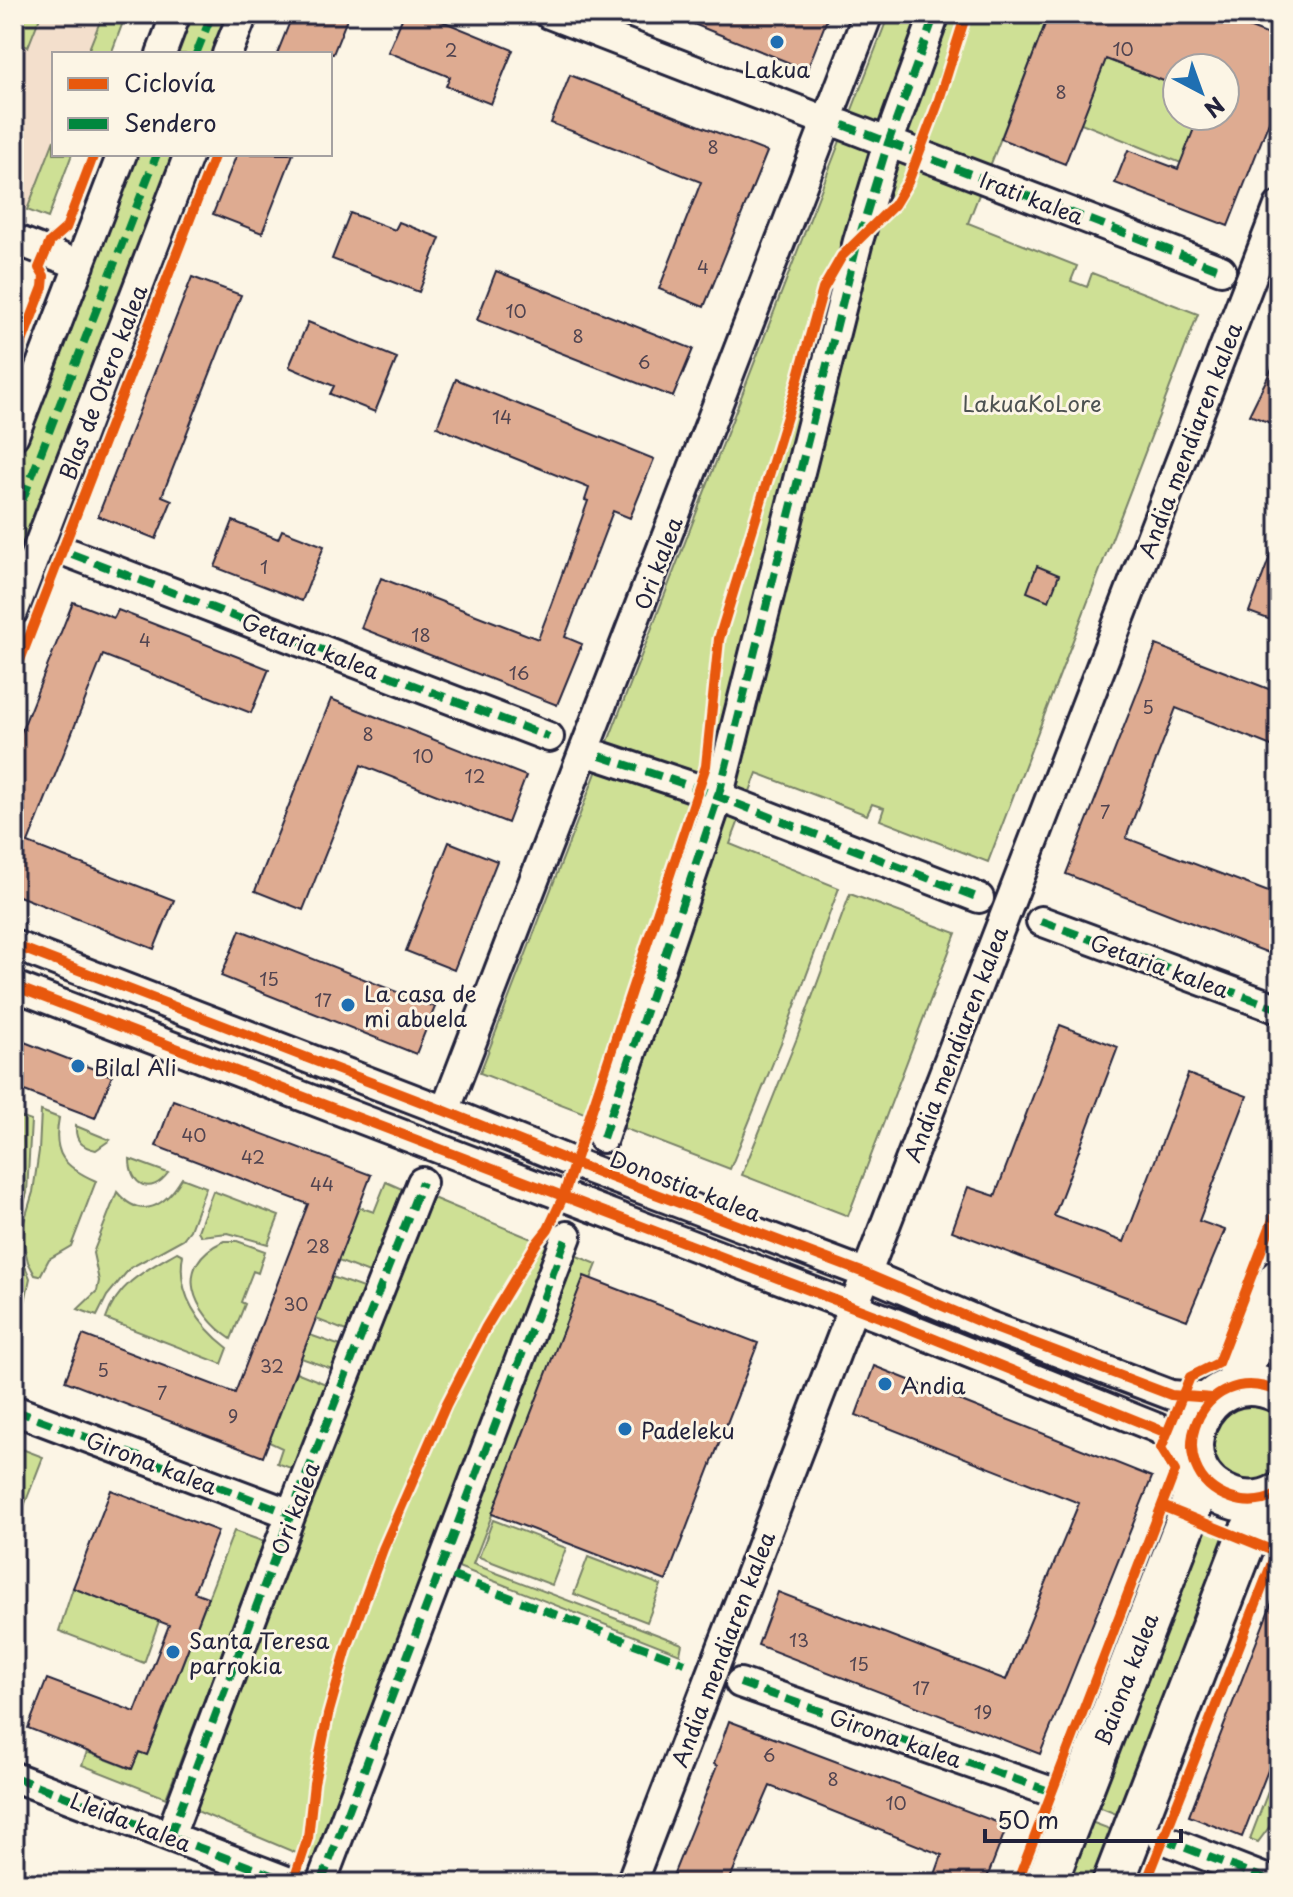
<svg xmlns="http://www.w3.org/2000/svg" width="1293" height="1897" font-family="'Playpen Sans',sans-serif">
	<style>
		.built { fill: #f3dfcc }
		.green { fill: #cee095; stroke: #788168; stroke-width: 2 }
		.building { fill: #deab91; stroke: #22223b; stroke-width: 2 }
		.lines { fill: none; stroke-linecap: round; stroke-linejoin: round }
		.street-casing { stroke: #22223b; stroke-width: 34 }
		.secondary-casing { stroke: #22223b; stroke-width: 46 }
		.street { stroke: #fcf5e5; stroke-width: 28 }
		.secondary { stroke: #fcf5e5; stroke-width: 40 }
		.quiet { stroke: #00873e; stroke-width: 8; stroke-dasharray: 16 8; stroke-linecap: butt }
		.cycleway-casing { stroke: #fcf5e5; stroke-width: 15 }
		.cycleway { stroke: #e8590c; stroke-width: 10 }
		.poi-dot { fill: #1f6fb2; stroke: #fcf5e5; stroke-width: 3 }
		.labels { text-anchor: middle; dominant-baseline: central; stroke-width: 6; stroke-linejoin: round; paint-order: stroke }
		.number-label { font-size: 18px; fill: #514450 }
		.poi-label { font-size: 22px; fill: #22223b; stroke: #fcf5e5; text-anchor: start }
		.street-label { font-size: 22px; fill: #22223b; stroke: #fcf5e5 }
		.park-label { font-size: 22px; fill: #4d5252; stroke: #fcf5e5 }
	</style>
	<rect width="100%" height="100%" fill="#fcf5e5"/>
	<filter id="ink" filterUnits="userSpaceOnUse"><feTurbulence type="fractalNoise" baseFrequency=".0125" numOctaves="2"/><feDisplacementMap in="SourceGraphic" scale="16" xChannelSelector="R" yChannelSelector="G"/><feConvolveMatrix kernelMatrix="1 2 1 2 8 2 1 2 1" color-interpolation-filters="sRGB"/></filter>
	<g filter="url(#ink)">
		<path class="built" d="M14 14H126L111 54H54V154H72L48 218 14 205Z"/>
		<path class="green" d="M14 14H41L28 47 14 42Z
			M103 14H126L111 54H87Z
			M191 14H232L216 54H175Z
			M889 14H1049L968 223 1077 266 1071 281 1087 287 1092 273 1198 314 988 862 880 820 884 808 872 804 867 815 757 773 730 844 839 888 783 1038 730 1169 480 1073Z
			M1106 59 1177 86V116H1199L1181 163 1081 123Z
			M54 140V154H72L48 218 27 210Z
			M136 154H178L14 579V470Z
			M850 894 956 933 848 1216 742 1175 797 1038Z
			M41 1111 59 1118C52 1154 64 1167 96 1181L71 1246 49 1259 40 1276 35 1275 28 1262 21 1232 33 1192 39 1151Z
			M14 1115 31 1121 27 1193 16 1227Z
			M76 1126 110 1140 96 1150C81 1147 75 1140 76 1126Z
			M130 1159 168 1173C151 1196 130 1186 130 1159Z
			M182 1178 206 1187 190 1230 183 1239 130 1268 107 1296 97 1316 78 1309 97 1291 99 1281 93 1253 117 1192C142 1222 166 1205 182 1178Z
			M386 1182 402 1189 369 1273 338 1261 359 1207 374 1212Z
			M213 1191 279 1216 268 1244 228 1233 201 1236 198 1231Z
			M428 1196 551 1247 432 1549 315 1861 192 1809Z
			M224 1241H237L265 1251 258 1273 253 1271 241 1302 245 1304 231 1339C193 1313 171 1265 224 1241Z
			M15 1242 30 1278 25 1302 14 1298Z
			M177 1252 183 1255C176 1293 199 1326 228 1348L222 1364 106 1319C118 1283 146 1270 177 1252Z
			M567 1252 597 1264 591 1279 584 1277 473 1564 682 1644 680 1654 448 1563Z
			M332 1277 363 1288 346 1331 316 1319Z
			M310 1335 341 1346 332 1369 301 1358Z
			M296 1372 326 1384 293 1469 277 1463 282 1448 269 1442Z
			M1248 1398 1279 1411V1474L1248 1486 1210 1462 1207 1429Z
			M14 1446 43 1457 14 1532C14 1506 13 1488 22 1463L14 1460Z
			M493 1520 566 1548 552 1585 479 1557Z
			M1197 1523 1234 1538 1121 1816 1094 1805Z
			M234 1531 265 1542 166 1798 82 1765 87 1752 131 1769 139 1752 147 1755Z
			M588 1557 661 1585 647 1622 574 1594Z
			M73 1588 159 1621 144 1663 59 1631Z
			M1279 1763V1814L1258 1842 1250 1839Z
			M1091 1822 1110 1829 1119 1837 1101 1883H1060L1083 1823Z"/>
		<path class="building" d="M293 14H349L333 54H277Z
			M404 14H425L513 50 491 104 446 86 450 77 388 52Z
			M669 14H829L807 70Z
			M1049 14H1215L1279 39V96L1228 226 1115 183 1128 150 1178 169 1199 116H1225V68H1177V86L1106 59 1065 164 1001 139Z
			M570 75 767 152 704 307 659 289 701 182 551 123Z
			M237 154H293L262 233 213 214Z
			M350 213 395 230 399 222 440 238 419 292 332 259Z
			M496 271 693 349 673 397 477 320Z
			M192 277 241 295 162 496 172 500 156 539 98 516Z
			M308 322 397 358 375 412 330 394 334 386 289 367Z
			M1279 354V426L1249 415Z
			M456 379 654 459 630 518 613 511 565 637 582 644 557 705 361 628 381 578 538 639 552 602 588 501 585 500 589 488 437 427Z
			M233 521 278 539 282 530 324 546 302 601 215 567Z
			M1277 538H1279V623L1249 612Z
			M1037 566 1059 575 1049 601 1027 592Z
			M73 602 114 618 118 610 269 669 251 713 103 655 28 843 174 900 154 949 14 894V750Z
			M1156 645 1279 693V749L1176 708 1126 838 1279 896V957L1066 874Z
			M331 699 526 776 508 823 361 765 303 910 255 891Z
			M449 842 497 861 454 970 406 951Z
			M240 930 435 1007 416 1054 221 976Z
			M1060 1025 1118 1047 1054 1216 1124 1242 1188 1074 1247 1096 1199 1221 1225 1230 1187 1320 952 1231 968 1187 995 1196Z
			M14 1038 112 1076 95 1118 14 1087Z
			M173 1100 371 1175 263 1457 65 1381 83 1335 235 1393 308 1204 156 1146Z
			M584 1276 758 1343 666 1581 492 1514Z
			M874 1366 1152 1477 1040 1754 758 1645 778 1592 1006 1680 1079 1503 856 1415Z
			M111 1490 218 1531 194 1592 208 1597 147 1755 139 1752 132 1769 28 1728 47 1679 135 1712 169 1625 73 1588Z
			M1277 1589 1279 1742 1242 1837 1189 1816Z
			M729 1721 1007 1826 985 1883H932L942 1855 770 1786 728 1883H670L717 1766 714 1764Z"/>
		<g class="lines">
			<defs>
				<path id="street" d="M549 14 826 121
					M161 54 176 14
					M227 54 243 14
					M843 125 1221 270
					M14 239 80 265
					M14 435 122 154
					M72 554 549 737
					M14 610 189 154
					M600 756 699 789 979 898
					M1041 921 1279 1009
					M14 945 445 1111 592 1170 867 1274 987 1325 1171 1395 1212 1398
					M14 986 895 1323 1157 1428 1192 1450
					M445 1111 868 14
					M603 1138 718 798 858 241 888 143 935 14
					M14 1410 291 1514
					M740 1683 1052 1792
					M14 1777 292 1883
					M170 1836 291 1514 422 1182
					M1163 1839 1276 1883
					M321 1883 567 1236
					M631 1883 1279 206"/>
				<path id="secondary" d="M1235 1386 1279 1280
					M1279 1392C1199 1356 1156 1472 1231 1498 1247 1504 1264 1502 1279 1494
					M1046 1883 1188 1517 1200 1474
					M1113 1883 1246 1539 1270 1498"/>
			</defs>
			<use href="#street" class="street-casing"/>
			<use href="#secondary" class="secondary-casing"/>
			<use href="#street" class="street"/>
			<use href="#secondary" class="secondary"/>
			<path class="quiet" d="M196 54 212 14
				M843 125 1221 270
				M14 522 157 154
				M72 554 549 737
				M600 756 699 789 979 898
				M1041 921 1279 1009
				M603 1138 718 798 858 241 888 143 935 14
				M14 1410 291 1514
				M453 1576 685 1663
				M740 1683 1052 1792
				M14 1777 292 1883
				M170 1836 291 1514 422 1182
				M1163 1839 1276 1883
				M321 1883 567 1236"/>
			<defs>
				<path id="cycleway" d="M14 363 43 287 44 276 39 268 50 242 66 228 94 154
					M14 676 215 154
					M14 945 445 1111 592 1170 867 1274 987 1325 1171 1395 1212 1398
					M14 986 895 1323 1167 1433
					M1279 1392C1199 1356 1156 1472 1231 1498 1247 1504 1264 1502 1279 1494
					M1162 1506 1276 1552
					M293 1883 308 1838 314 1783 328 1715 347 1648 383 1549 446 1405 486 1327 536 1244 548 1229 563 1197 706 766 719 639 795 390 823 289 842 256 894 205 908 182 937 106 966 14
					M1017 1883 1175 1471 1161 1448 1190 1377 1218 1363 1279 1204
					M1146 1883 1279 1545"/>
			</defs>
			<use href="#cycleway" class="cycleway-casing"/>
			<use href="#cycleway" class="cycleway"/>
		</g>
	</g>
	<g class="poi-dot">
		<circle cx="777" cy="42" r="8"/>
		<circle cx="348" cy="1005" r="8"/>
		<circle cx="78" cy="1066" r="8"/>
		<circle cx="885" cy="1384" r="8"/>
		<circle cx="625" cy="1429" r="8"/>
		<circle cx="173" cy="1652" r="8"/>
	</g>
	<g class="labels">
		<g class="number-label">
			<text x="1123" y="48">10</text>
			<text x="451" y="49">2</text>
			<text x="1061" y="91">8</text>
			<text x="713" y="146">8</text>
			<text x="703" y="266">4</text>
			<text x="516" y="310">10</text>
			<text x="578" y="335">8</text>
			<text x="644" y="361">6</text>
			<text x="502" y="416">14</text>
			<text x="264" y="566">1</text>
			<text x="421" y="634">18</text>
			<text x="145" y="639">4</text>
			<text x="519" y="672">16</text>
			<text x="1148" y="706">5</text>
			<text x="368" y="733">8</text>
			<text x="423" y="755">10</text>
			<text x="475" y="775">12</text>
			<text x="1105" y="811">7</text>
			<text x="269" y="978">15</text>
			<text x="323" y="999">17</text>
			<text x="194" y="1134">40</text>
			<text x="253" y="1156">42</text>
			<text x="322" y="1183">44</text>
			<text x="318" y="1245">28</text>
			<text x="296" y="1303">30</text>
			<text x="272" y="1365">32</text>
			<text x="103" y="1369">5</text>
			<text x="162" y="1392">7</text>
			<text x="233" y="1415">9</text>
			<text x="799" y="1639">13</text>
			<text x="859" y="1663">15</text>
			<text x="921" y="1687">17</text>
			<text x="983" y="1711">19</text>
			<text x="769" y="1754">6</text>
			<text x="833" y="1778">8</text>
			<text x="896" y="1802">10</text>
		</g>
		<g class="poi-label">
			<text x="777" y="68" text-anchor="middle">Lakua</text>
			<text x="364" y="992">La casa de<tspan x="364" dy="25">mi abuela</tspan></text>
			<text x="94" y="1066">Bilal Ali</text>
			<text x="901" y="1384">Andia</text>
			<text x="641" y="1429">Padeleku</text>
			<text x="189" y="1639">Santa Teresa<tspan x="189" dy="25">parrokia</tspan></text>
		</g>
		<g class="street-label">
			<text transform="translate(1032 197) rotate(21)">Irati kalea</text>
			<text transform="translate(102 382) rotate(-69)">Blas de Otero kalea</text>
			<text transform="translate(1189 440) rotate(-69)">Andia mendiaren kalea</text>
			<text transform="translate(657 563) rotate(-69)">Ori kalea</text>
			<text transform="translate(311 645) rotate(21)">Getaria kalea</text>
			<text transform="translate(1160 965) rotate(20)">Getaria kalea</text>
			<text transform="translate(955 1044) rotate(-69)">Andia mendiaren kalea</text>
			<text transform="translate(686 1185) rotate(21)">Donostia kalea</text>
			<text transform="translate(152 1462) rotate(21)">Girona kalea</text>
			<text transform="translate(294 1508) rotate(-69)">Ori kalea</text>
			<text transform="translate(722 1649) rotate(-69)">Andia mendiaren kalea</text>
			<text transform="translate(1125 1679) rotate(-69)">Baiona kalea</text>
			<text transform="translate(896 1737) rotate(19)">Girona kalea</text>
			<text transform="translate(131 1821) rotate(21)">Lleida kalea</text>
		</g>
		<g class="park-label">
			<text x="1032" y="402">LakuaKoLore</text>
		</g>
	</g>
	<rect width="1293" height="1897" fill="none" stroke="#fcf5e5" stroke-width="48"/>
	<rect x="24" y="24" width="1245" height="1849" fill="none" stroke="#22223b" stroke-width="3" filter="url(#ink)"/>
	<rect x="52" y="52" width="280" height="104" fill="#fcf5e5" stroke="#a5a1a1" stroke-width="2"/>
	<rect x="68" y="78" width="40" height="12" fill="#e8590c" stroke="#a5a1a1" stroke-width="2"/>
	<text x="124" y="92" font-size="24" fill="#22223b">Ciclovía</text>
	<rect x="68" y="118" width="40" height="12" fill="#00873e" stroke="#a5a1a1" stroke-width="2"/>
	<text x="124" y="132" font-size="24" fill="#22223b">Sendero</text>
	<g transform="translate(1201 92) rotate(139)"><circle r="38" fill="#fcf5e5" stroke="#a5a1a1" stroke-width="2"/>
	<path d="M0-6L14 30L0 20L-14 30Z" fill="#1f6fb2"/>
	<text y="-12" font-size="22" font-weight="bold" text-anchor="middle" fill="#22223b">N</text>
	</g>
	<path d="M985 1829v12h196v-12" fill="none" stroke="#22223b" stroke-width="4"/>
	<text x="997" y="1829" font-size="24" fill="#22223b" stroke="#fcf5e5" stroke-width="6" paint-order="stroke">50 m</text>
</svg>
